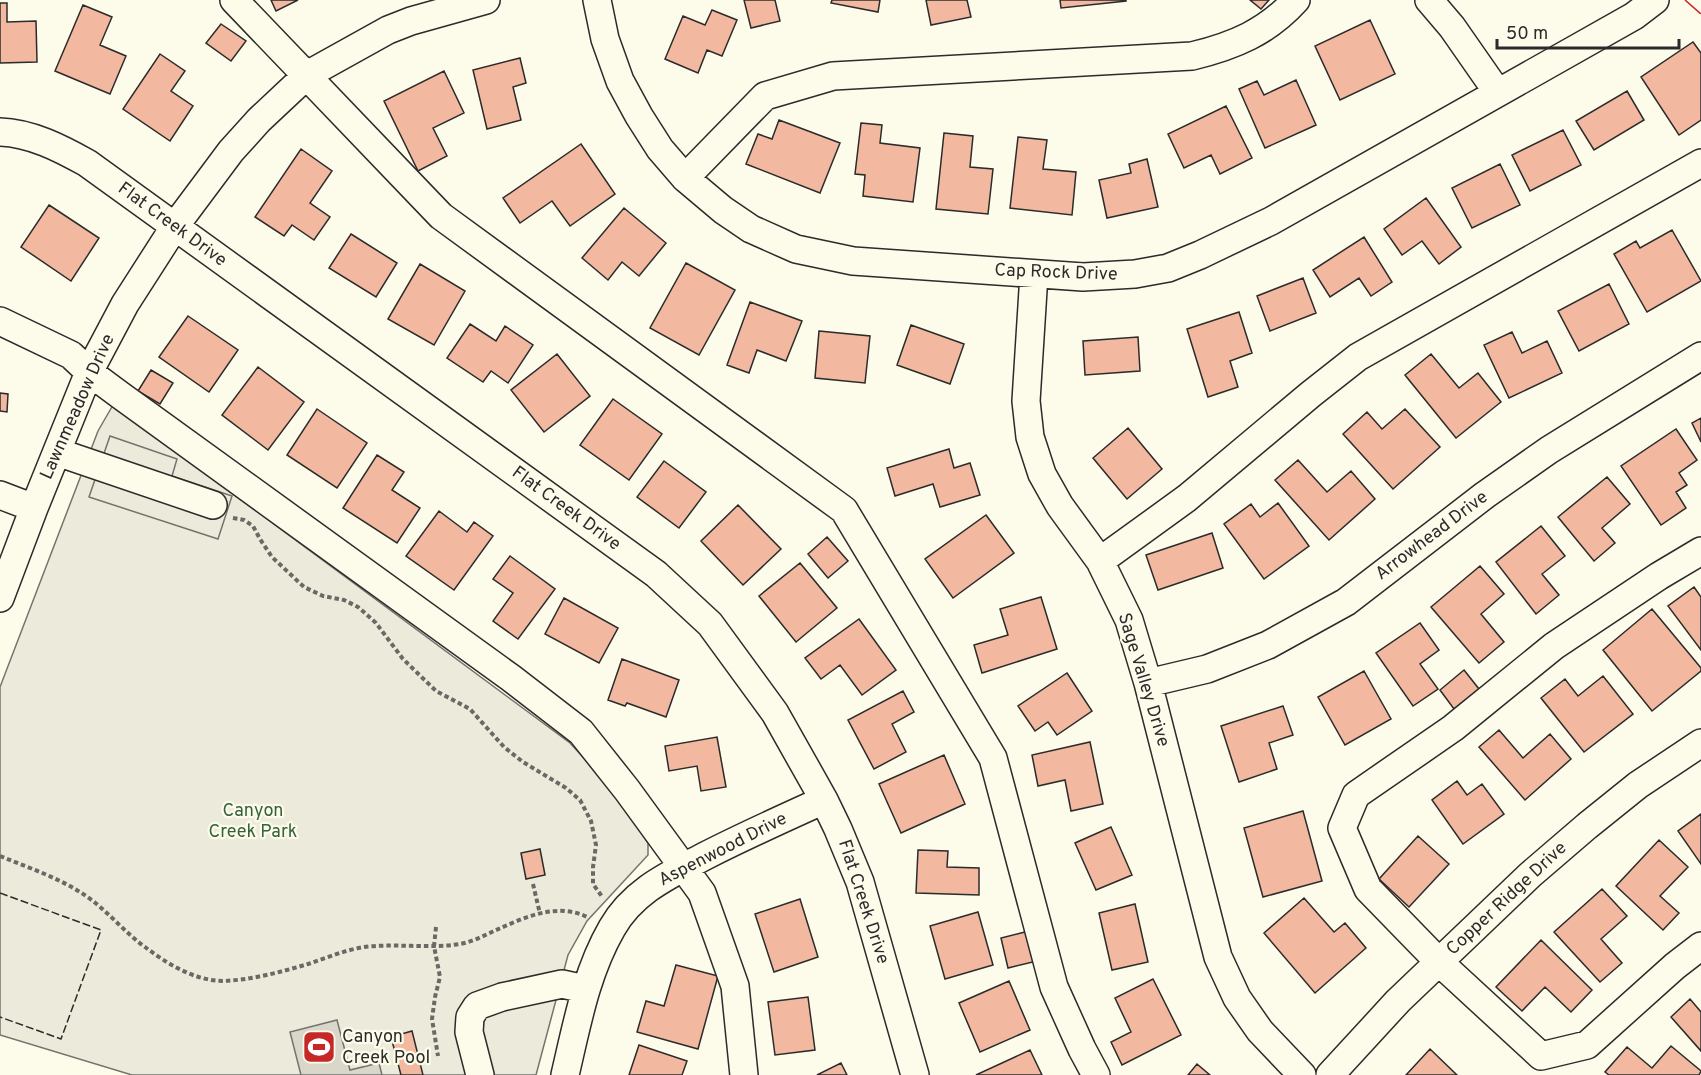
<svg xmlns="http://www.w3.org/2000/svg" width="1701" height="1075" font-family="Overpass,sans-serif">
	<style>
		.green { fill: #ecebdb; stroke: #74746e; stroke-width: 1.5 }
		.parking { fill: #eceadb; stroke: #74746e; stroke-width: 1.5 }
		.water { fill: #d8d7c9; stroke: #74746e; stroke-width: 1.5 }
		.building { fill: #f2b8a0; stroke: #2b2b2b; stroke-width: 1.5 }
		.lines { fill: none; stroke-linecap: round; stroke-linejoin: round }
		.minor-casing { stroke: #2b2b2b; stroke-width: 30 }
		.path { stroke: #6a6964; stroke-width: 4; stroke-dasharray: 4.5 3; stroke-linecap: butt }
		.minor { stroke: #fdfbea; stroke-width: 27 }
		.fence { stroke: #2b2b2b; stroke-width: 1.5; stroke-dasharray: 8 3; stroke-linecap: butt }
		.power { stroke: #c62828; stroke-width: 1.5; stroke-dasharray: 21 4.5 3 4.5; stroke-linecap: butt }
		.labels { text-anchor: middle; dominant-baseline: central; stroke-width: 4.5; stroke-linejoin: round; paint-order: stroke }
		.street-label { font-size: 18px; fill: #2b2b2b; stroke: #fdfbea }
		.park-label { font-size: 18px; fill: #34623c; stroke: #fdfbea }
		.poi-label { font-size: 18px; fill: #2b2b2b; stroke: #fdfbea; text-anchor: start }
	</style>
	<rect width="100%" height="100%" fill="#fdfbea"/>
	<path class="green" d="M113 405 570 743 618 795 648 843V855L587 921 568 955 536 1075H132L0 1035V687L98 431Z"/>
	<path class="parking" d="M110 436 177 459 172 476 232 496 218 539 89 497Z"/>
	<path class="water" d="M337 1020 350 1070 379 1063 382 1075H301L290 1032Z"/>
	<path class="building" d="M271 0H298L276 11Z
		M744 0H775L780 21 751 28Z
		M832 0H880L878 12 831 3Z
		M926 0H967L971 17 931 25Z
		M1060 0H1126V1L1061 8Z
		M1250 0H1269L1261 9Z
		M0 3H7V22L36 21 37 62 0 63Z
		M83 5 112 17 100 45 126 56 110 94 55 71Z
		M712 10 737 20 722 56 707 50 698 73 665 59 683 16 705 25Z
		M1370 20 1395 74 1340 100 1315 46Z
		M221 24 246 41 231 61 206 43Z
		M1693 42 1701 53V120L1679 135 1641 77Z
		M160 54 185 71 171 91 193 106 170 141 123 109Z
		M520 58 526 83 513 87 521 120 487 129 473 70Z
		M444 71 464 113 433 128 447 156 418 171 384 101Z
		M1296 80 1316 125 1265 148 1239 89 1257 81 1264 95Z
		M1627 91 1644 120 1594 150 1576 121Z
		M1226 106 1252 158 1220 174 1211 155 1184 168 1168 134Z
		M779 120 840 143 820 193 746 164 758 134 772 139Z
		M861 123 882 125 880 143 920 148 913 202 863 196 865 175 855 174Z
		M1563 130 1581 165 1530 191 1512 155Z
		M944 133 973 136 970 167 993 169 988 214 936 209Z
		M1018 137 1047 140 1043 169 1076 172 1072 215 1010 208Z
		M581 144 615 194 570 226 552 201 520 223 503 198Z
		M301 149 332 171 310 203 330 217 314 240 292 225 284 236 255 217Z
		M1147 159 1158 207 1107 218 1099 180 1131 173 1129 164Z
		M1500 164 1520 205 1472 228 1452 188Z
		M1426 198 1461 247 1439 264 1422 241 1402 255 1384 229Z
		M49 205 99 238 71 281 21 247Z
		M624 208 666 243 639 276 622 262 608 280 582 258Z
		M1672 230 1701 281 1647 312 1614 254 1636 241 1640 248Z
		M351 234 397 263 376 297 329 268Z
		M1364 237 1392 282 1371 296 1359 278 1330 297 1313 270Z
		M686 263 735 290 699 355 650 328Z
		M420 264 465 291 434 345 388 319Z
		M1303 278 1316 313 1270 331 1257 296Z
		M1609 284 1629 324 1579 351 1558 311Z
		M750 302 802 321 786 361 757 350 749 373 727 365Z
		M1239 312 1252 353 1230 361 1238 387 1208 397 1187 329Z
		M188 316 238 350 209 392 159 357Z
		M470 324 496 341 505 326 533 345 508 383 491 371 483 382 447 358Z
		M911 325 964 344 950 384 897 365Z
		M819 331 870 336 865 383 815 378Z
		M1512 332 1522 353 1547 341 1562 373 1509 398 1484 345Z
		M1138 337 1140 371 1085 375 1083 341Z
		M557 354 590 396 544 432 511 390Z
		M1431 354 1459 388 1478 373 1501 402 1456 438 1405 375Z
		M258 367 304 402 268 450 222 415Z
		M151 370 173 383 160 404 138 391Z
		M0 393 8 394 7 412 0 411Z
		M613 399 662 434 629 480 580 445Z
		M317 409 367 443 337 488 287 455Z
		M1405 409 1440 447 1393 489 1343 434 1367 412 1382 429Z
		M1701 418V442L1692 423Z
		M1128 428 1162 469 1127 499 1093 458Z
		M1676 429 1697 460 1679 473 1687 485 1676 492 1686 508 1661 525 1621 466Z
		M949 449 954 468 970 463 980 495 940 507 933 484 895 496 887 468Z
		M377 455 404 472 392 490 420 508 397 543 343 508Z
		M1298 460 1327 492 1351 471 1375 499 1329 540 1275 480Z
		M664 461 706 492 679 528 637 497Z
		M1607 477 1630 504 1602 528 1615 543 1594 561 1558 517Z
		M1278 503 1309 546 1264 579 1224 524 1251 504 1260 517Z
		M738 505 781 549 743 585 701 541Z
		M439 511 467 532 474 522 493 536 454 590 406 556Z
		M986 515 1014 553 953 598 925 559Z
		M1541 526 1565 556 1542 574 1559 595 1536 614 1496 562Z
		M1212 533 1223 568 1158 590 1146 555Z
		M827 537 848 561 828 578 808 554Z
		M510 556 555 589 518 639 493 621 513 593 493 579Z
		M800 563 837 608 796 642 759 596Z
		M1480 566 1504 594 1481 614 1504 642 1479 663 1431 607Z
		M1694 587 1701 597V650L1668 606Z
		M1041 597 1057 649 982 673 974 645 1008 635 1000 609Z
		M564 598 618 628 599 663 545 634Z
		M1652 609 1701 668V671L1652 711 1603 650Z
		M859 619 896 670 862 695 840 665 821 679 805 658Z
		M1420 623 1439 650 1420 664 1438 689 1413 706 1376 653Z
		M622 659 679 680 666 717 627 703 625 706 608 700Z
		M1464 670 1479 689 1454 709 1440 690Z
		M1364 671 1391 719 1345 745 1318 697Z
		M1067 673 1092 711 1057 735 1048 722 1035 731 1018 706Z
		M1603 676 1633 714 1584 752 1541 698 1565 679 1578 696Z
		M903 691 914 712 892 724 906 752 874 769 848 720Z
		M1283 706 1293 735 1269 743 1277 769 1239 782 1221 726Z
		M1499 730 1523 758 1550 734 1571 759 1525 800 1479 747Z
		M717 737 726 787 701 791 697 766 669 771 665 746Z
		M1090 742 1103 804 1071 811 1065 780 1038 786 1032 755Z
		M944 755 965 804 901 833 879 784Z
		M1457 781 1467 795 1482 784 1504 814 1463 844 1432 800Z
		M1303 811 1322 881 1263 897 1244 828Z
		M1701 814V864L1678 831Z
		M1111 827 1132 875 1096 890 1075 843Z
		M1418 836 1449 864 1409 907 1379 879Z
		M1659 840 1688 867 1660 896 1679 913 1663 930 1616 886Z
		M540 849 545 875 526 879 521 853Z
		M918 850 948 851 947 867 979 868V895L916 893Z
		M1602 889 1627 916 1601 939 1622 963 1600 982 1554 932Z
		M1304 898 1334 932 1345 923 1366 948 1315 993 1264 933Z
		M800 899 818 957 774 972 755 914Z
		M1135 904 1148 962 1112 970 1099 913Z
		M978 912 993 965 945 979 930 926Z
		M1029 931 1037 961 1008 968 1001 938Z
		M1541 940 1592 990 1571 1012 1545 987 1522 1011 1496 987Z
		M676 965 718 976 698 1049 637 1032 646 1001 664 1006Z
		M1153 979 1181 1035 1122 1065 1111 1042 1131 1032 1115 998Z
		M1009 981 1030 1030 980 1052 959 1003Z
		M808 997 815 1050 775 1055 768 1002Z
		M1690 999 1701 1012V1051L1671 1017Z
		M412 1031 423 1075H401L391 1037Z
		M639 1045 687 1061 682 1075H629Z
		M1671 1046 1701 1071 1699 1075H1609L1605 1072 1627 1047 1652 1068Z
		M1430 1049 1457 1075H1406Z
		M1030 1050 1042 1075H976Z
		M841 1063 847 1075H817Z
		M1197 1064 1210 1075H1188Z"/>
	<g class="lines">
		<defs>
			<path id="minor" d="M234 0 441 216 844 510 993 758 1054 987 1082 1049 1096 1075
				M597 0 605 39 620 81 639 116 660 149 685 178 723 210 751 229 796 249 853 261 1083 277 1135 274 1168 268 1200 255 1271 221 1634 16 1655 0
				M1429 0 1452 27 1498 93
				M0 132C31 133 60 148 87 163L656 574 710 624 775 713 824 800 838 829 860 882 915 1075
				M685 178 765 96 833 76 1192 56C1234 46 1267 32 1296 0
				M1034 274 1026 401 1030 437 1042 474 1060 506 1100 561 1129 620 1148 683 1218 957 1237 998 1260 1031 1302 1075
				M0 321 71 355 89 372 120 395 511 678 581 732 627 790 702 893 735 986 744 1075
				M57 452 213 505
				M0 495 34 508
				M1701 551 1659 576 1554 646 1453 728 1356 795 1342 828 1368 889 1439 962 1541 1056 1587 1045 1675 966 1701 946
				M1100 561 1187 498 1311 394 1358 357 1701 163
				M0 598 34 508 89 372 125 304 175 226 231 151 259 120 307 75 388 30 411 21 486 0
				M1148 683 1207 669 1268 645 1346 602 1485 495 1549 450 1701 356
				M480 1075 469 1032 470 1017 477 1006 502 997 562 984 585 989
				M565 1075C577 1024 586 973 612 928 633 891 669 875 705 856 744 836 784 818 824 800
				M1330 1075 1398 1001 1530 875 1587 826 1638 785 1701 743"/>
		</defs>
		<use href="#minor" class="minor-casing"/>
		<path class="path" d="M233 518 244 520 253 526 260 539 272 557 304 587 323 596 344 600 358 607 376 623 403 659 436 691 470 709 504 747 523 762 566 788 580 800 591 821 596 845 593 867V884L603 898
			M0 856C29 868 60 878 86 896 108 911 124 932 145 947 166 963 195 981 223 981 251 980 281 972 308 964 326 958 345 950 364 947 396 943 428 949 460 944 472 942 483 936 494 931 523 918 558 901 589 918
			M533 884 540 914
			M436 927 434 946 440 977 435 997 432 1019 438 1056"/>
		<use href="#minor" class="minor"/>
		<path class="fence" d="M0 893 101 930 61 1039 0 1017"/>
		<path class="power" d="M1685 0 1701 14"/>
	</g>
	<defs>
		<symbol id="stadium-square" viewBox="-11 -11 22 22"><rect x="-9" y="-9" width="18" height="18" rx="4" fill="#c62828" stroke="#fdfbea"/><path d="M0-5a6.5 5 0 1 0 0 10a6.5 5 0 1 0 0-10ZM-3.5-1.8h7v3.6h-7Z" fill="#fff"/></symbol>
	</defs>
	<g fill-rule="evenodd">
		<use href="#stadium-square" x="300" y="1028" width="38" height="38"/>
	</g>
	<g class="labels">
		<g class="street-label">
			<text transform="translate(172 225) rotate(36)">Flat Creek Drive</text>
			<text transform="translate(1056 273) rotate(2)">Cap Rock Drive</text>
			<text transform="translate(78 407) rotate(-66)">Lawnmeadow Drive</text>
			<text transform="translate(566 509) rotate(36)">Flat Creek Drive</text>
			<text transform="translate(1432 536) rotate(-37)">Arrowhead Drive</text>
			<text transform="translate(1143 680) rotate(73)">Sage Valley Drive</text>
			<text transform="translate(723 850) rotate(-27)">Aspenwood Drive</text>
			<text transform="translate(1507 899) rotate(-43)">Copper Ridge Drive</text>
			<text transform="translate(863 902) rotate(72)">Flat Creek Drive</text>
		</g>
		<g class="park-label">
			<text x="253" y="811">Canyon<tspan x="253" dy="21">Creek Park</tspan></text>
		</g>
		<g class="poi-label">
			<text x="342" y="1037">Canyon<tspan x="342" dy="21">Creek Pool</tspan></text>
		</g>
	</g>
	<path d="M1497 39v9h182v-9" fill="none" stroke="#2b2b2b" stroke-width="3"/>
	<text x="1506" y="39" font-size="18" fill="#2b2b2b" stroke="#fdfbea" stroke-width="4.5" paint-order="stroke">50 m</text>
</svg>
